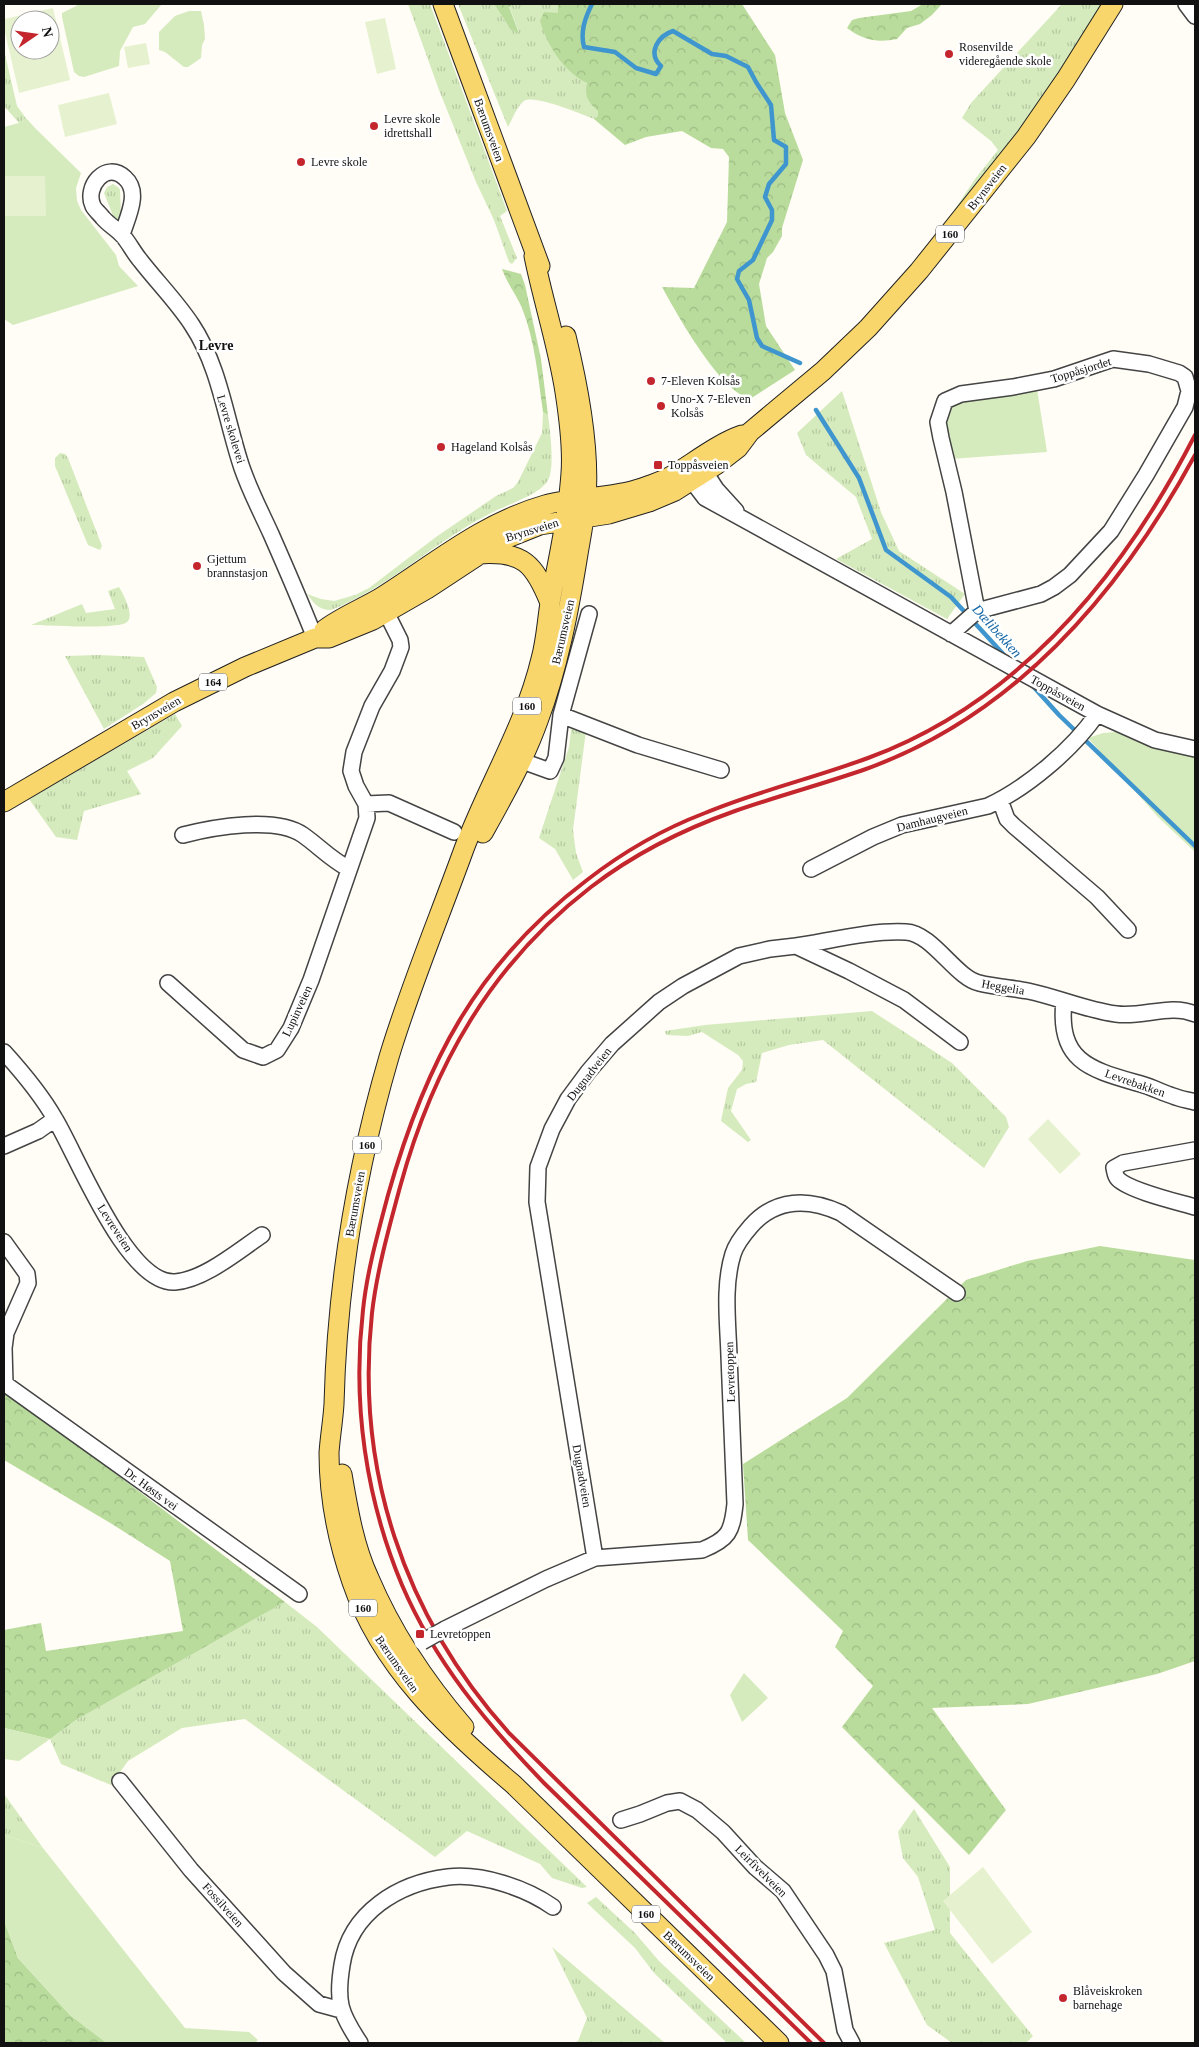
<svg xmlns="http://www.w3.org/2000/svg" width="1199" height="2047" font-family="Georgia,serif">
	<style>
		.grass { fill: url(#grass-tufts) }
		.forest { fill: url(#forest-crowns) }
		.park { fill: #d5ebbd }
		.pitch { fill: #e6f2cf; fill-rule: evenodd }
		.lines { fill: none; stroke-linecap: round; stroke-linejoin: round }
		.stream { stroke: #3f96cf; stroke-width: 4.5 }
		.minor-casing { stroke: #444; stroke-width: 18 }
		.major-casing { stroke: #222; stroke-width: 21 }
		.minor { stroke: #fff; stroke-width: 15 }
		.major { stroke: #f9d66b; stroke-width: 19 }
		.rail { stroke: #c4262e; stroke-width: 4 }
		.minor-bridge-casing { stroke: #444; stroke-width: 18; stroke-linecap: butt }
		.minor-bridge { stroke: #fff; stroke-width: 15 }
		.poi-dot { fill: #c4262e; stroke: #fff; stroke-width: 2 }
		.labels { text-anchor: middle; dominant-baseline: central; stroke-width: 5; stroke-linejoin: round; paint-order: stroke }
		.shield { fill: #fff; stroke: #585858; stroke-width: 1 }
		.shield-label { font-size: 11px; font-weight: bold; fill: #111 }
		.poi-label { font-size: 12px; fill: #111; stroke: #fff; text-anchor: start }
		.street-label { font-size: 12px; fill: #111; stroke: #fff }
		.neighbourhood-label { font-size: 14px; font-weight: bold; fill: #111; stroke: #fff }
		.water-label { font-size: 14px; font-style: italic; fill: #1768a6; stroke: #fff }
	</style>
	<defs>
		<pattern id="grass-tufts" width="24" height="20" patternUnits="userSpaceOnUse" patternTransform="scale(1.25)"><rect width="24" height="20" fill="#d5ebbd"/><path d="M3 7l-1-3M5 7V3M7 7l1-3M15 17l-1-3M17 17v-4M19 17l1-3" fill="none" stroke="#b6c8a1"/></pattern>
		<pattern id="forest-crowns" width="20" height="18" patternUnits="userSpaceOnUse" patternTransform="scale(1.25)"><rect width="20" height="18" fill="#b9dc9c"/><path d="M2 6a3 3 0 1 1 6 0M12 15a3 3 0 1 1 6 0" fill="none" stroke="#9ebc85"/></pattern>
	</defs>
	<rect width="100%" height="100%" fill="#fffdf5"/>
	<path class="grass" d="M408 4H430L507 211 500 216 517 258 512 264 509 262 494 220 476 182 439 90Z
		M458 4H494L511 30 519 32 509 6 514 4H558V13L598 111V116L594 119C581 114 534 94 524 101 517 106 512 120 508 127Z
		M1062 4H1104L1069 60 1009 144 941 230 975 179 998 150 991 141 962 118 971 103Z
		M4 50 17 106 26 118 19 123 4 106Z
		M113 184 119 188 120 190 121 215 118 220 114 218 104 193 107 187Z
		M842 391 881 512 899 551 965 594 947 619 836 559 872 539 856 497 806 455 797 433Z
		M543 412 548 415C550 430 555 468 548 480 540 495 508 504 493 512 436 540 390 587 331 610 318 610 314 603 307 594L321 599 334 601 355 595 369 588 436 537 496 496 513 488 518 482 542 433Z
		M60 453 65 454 68 458 102 546 100 550 88 545 55 466V458Z
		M119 587C123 594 135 615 127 622 118 630 46 625 31 625L82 604 86 613 115 609 108 591Z
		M98 655 144 657 157 687 156 693 143 704 104 729 65 656Z
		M175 714 182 726 153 758 127 771 141 794 84 811 77 840 56 837 29 799Z
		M572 723 586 731 573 830 576 853 583 872 573 880 555 849 539 838 569 747Z
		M872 1011 952 1063 1006 1117 1009 1127 984 1168 823 1040 789 1045 762 1053 756 1082 746 1084 737 1089 731 1111 751 1140 748 1142 721 1121 728 1088 742 1070 743 1061 738 1055 702 1032 688 1036 666 1035 665 1031 705 1025Z
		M285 1602 317 1627 587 1887 582 1888 552 1878 540 1864 467 1831 435 1857 245 1719 182 1728 128 1761 111 1785 61 1764 50 1739 76 1720Z
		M4 1794 43 1848 4 1835Z
		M914 1809 950 1867V1933L1033 2036 1026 2043H952L927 2025 884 1943 935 1930 918 1877 903 1858 898 1832Z
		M596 1897 635 1933 659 1961 746 2043H727L654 1973 635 1948 587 1903Z
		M552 1947 665 2043H573L578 2041 587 2018Z"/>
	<path class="forest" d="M494 4H514L509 7 519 33 511 30Z
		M558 4H742L775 55 785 113 803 160 782 228V236L773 252 767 258 759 284 766 326 795 370 750 399C719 390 678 316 662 287L694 288 727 222 729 157 723 149 711 148 682 131 646 137 625 145 594 119 598 116V111C588 102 584 96 587 83 564 72 547 45 540 21L544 12 558 13Z
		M923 4H942L932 15 920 24 907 28 897 39C877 43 863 40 847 28L852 20 859 18 911 11Z
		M502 269 521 274 525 285 541 359 548 415 543 412C538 377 535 341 522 308 516 294 508 285 502 269Z
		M1100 1246 1195 1260V1661L1157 1674 1028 1704 932 1708 1006 1810 969 1855 842 1727 873 1686 835 1647 843 1631 748 1540 743 1464 847 1398 966 1280 1027 1261Z
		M4 1389 285 1602 76 1720 50 1739 4 1728V1630L41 1623 46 1651 183 1631 170 1561 112 1524 4 1460Z
		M4 1920 18 1958 70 2015 107 2043H4Z"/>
	<path class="park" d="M80 4H162L145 24 133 27 120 51 119 66 84 77 79 76 74 72 62 17V13Z
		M189 11H201L204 25 205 39 202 45 201 58 188 67H184L165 52 159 50V32L175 16Z
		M26 118 35 128 81 173 76 188 77 201 81 210 116 255 119 266 138 286 13 325 4 319V127L19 123Z
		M1037 389 1047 452 951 459 943 412 958 401Z
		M1116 732 1195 758V852L1158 817 1088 738 1103 733Z
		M744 1673 768 1698 742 1722 730 1695Z
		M4 1728 50 1739 19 1761 4 1759Z
		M4 1835 43 1848 185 2028 249 2032 258 2040 255 2043H107L70 2015 18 1958 4 1920Z"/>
	<path class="pitch" d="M53 8 70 80 19 93 4 28V19ZM20 20H50V50H20Z
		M385 18 396 69 377 74 365 22Z
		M146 43 150 64 128 68 124 47Z
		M109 93 117 124 65 137 58 105Z
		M4 176H45L46 216H4Z
		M1048 1119 1081 1154 1060 1174 1028 1139Z
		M983 1867 1032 1932 992 1964 943 1901Z"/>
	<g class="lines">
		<path class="stream" d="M592 4C585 18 580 32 584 47L615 52 636 68 656 74 661 66C647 53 658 36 673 31L712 54 726 56 748 67 756 82 771 105 774 140 786 147V164L769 184 765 197 772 210V220L753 260 739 271 737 279 749 300 757 338 762 346 800 363
			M816 410 859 478 886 550 951 597 1005 656
			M1031 684 1059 715 1195 846"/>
		<defs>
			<path id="minor" d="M1186 4 1195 16
				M122 235C127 218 141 192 125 178 106 160 84 187 93 206 95 210 100 214 103 218 109 225 117 229 123 236 129 243 134 253 140 260 157 282 177 302 192 325 220 367 226 421 242 468 250 491 261 512 271 534 286 568 301 603 315 638
				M696 468 705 472 716 489 736 511
				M689 472 692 481 705 498 1097 714 1155 740 1195 749
				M951 634 977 611 1041 594 1054 587 1070 575 1111 531 1146 475 1185 407 1189 391 1185 377 1179 373 1149 364 1113 359 1054 379 1013 387 961 394 945 401 938 422 941 438 954 492 977 611
				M561 715 638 745 721 770
				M511 757 550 771 556 758 561 715 589 614
				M1000 800 1007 819 1014 826 1097 897 1128 930
				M366 804 389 803 454 832
				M183 835C214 827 276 816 303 835 320 847 329 858 349 869
				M811 869 873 837 902 825 988 806C1027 788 1073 749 1097 714
				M796 946C829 941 872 930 906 932 932 933 956 978 979 983 995 987 1012 988 1028 991 1057 997 1086 1010 1116 1014 1143 1018 1170 1003 1195 1014
				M168 983 243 1050 263 1057 277 1050 291 1028 311 980 367 818 366 804 356 786 351 771 354 752 372 706 392 671 401 647 400 640 382 604
				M1064 1001C1057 1064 1093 1070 1144 1085 1154 1088 1163 1093 1173 1096 1180 1099 1188 1100 1195 1102
				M4 1052C23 1073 41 1094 55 1119 77 1155 127 1285 175 1282 204 1280 238 1251 262 1235
				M4 1146 38 1131 55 1119
				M1195 1150 1123 1163 1114 1168C1115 1172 1115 1176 1118 1179 1130 1191 1178 1202 1195 1207
				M4 1242 27 1274 28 1283 6 1333 4 1348 5 1384
				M4 1383 299 1594
				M595 1558 537 1202 538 1167 552 1129 568 1099 588 1072 612 1044 659 1002 683 986 739 956 770 949 796 946 849 971 904 1000 960 1042
				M445 1629 546 1579 595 1558 702 1550C729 1539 732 1532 735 1504 733 1455 731 1405 729 1356 728 1323 723 1286 733 1254 736 1244 744 1234 751 1226 776 1198 808 1198 841 1213L957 1293
				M120 1781 191 1870 284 1973 319 2004 341 2010
				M621 1820 640 1814 667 1803 680 1801 697 1810 723 1832 755 1867 783 1891 826 1955 834 1971 845 2030 852 2043
				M360 2043C340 2013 336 2002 342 1965 350 1912 399 1883 448 1877 482 1873 526 1888 553 1907"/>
			<path id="major" d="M443 4 540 266
				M534 256C543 301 558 346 565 392 569 418 573 447 571 473 568 517 558 560 550 603 547 622 546 641 541 659 525 726 488 785 464 849 439 918 410 987 389 1057 356 1170 337 1287 334 1404 333 1421 330 1437 329 1453 329 1496 338 1542 352 1582 381 1667 447 1728 513 1784L779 2043
				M479 554C523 551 534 563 550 603
				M324 630C337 619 365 607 380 598 434 564 482 523 545 505 577 496 610 499 642 488 652 484 664 481 673 475 696 461 717 444 742 435
				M4 802 174 702 245 667 315 638H329L373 620 427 589 500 541 540 525 609 514 649 502 675 491 716 465 738 448 750 432 823 371 868 328 919 271 1026 137 1066 79 1113 4
				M483 833C503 797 524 760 538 721 558 668 569 610 578 554 581 536 585 517 586 498 590 448 578 385 566 336
				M342 1474C348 1509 354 1546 369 1578 392 1632 426 1683 464 1727"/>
		</defs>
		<use href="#minor" class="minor-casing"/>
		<use href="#major" class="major-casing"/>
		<use href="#minor" class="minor"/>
		<use href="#major" class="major"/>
		<path class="rail" d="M811 2043 544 1783C486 1723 435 1662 402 1585 366 1499 352 1404 363 1310 367 1271 378 1233 388 1195 425 1064 476 964 587 880 623 852 663 829 705 813 758 791 814 778 868 758 1019 702 1123 575 1195 435
			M824 2043 509 1733C404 1616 355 1469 372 1313 377 1270 389 1228 400 1187 433 1066 491 964 591 887 634 854 684 829 735 811 778 796 823 784 866 769 1016 715 1121 591 1195 455"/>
		<defs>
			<path id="minor-bridge" d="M422 1642 445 1629"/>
		</defs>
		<use href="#minor-bridge" class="minor-bridge-casing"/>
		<use href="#minor-bridge" class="minor-bridge"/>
	</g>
	<g class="poi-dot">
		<circle cx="949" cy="54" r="5"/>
		<circle cx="374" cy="126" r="5"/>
		<circle cx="301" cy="162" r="5"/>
		<circle cx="651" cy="381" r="5"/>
		<circle cx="661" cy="406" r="5"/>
		<circle cx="441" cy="447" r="5"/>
		<rect x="653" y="460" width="10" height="10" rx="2.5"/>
		<circle cx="197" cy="566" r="5"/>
		<rect x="415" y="1629" width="10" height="10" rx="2.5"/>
		<circle cx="1063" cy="1998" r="5"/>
	</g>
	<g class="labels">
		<g class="shield">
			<rect x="936" y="225.5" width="28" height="17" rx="4"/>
			<rect x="199" y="673.5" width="28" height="17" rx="4"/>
			<rect x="513" y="697.5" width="28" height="17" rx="4"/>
			<rect x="353" y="1136.5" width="28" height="17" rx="4"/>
			<rect x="349" y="1599.5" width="28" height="17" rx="4"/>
			<rect x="632" y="1905.5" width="28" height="17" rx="4"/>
		</g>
		<g class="shield-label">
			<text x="950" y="234">160</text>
			<text x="213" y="682">164</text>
			<text x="527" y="706">160</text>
			<text x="367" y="1145">160</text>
			<text x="363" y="1608">160</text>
			<text x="646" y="1914">160</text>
		</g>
		<g class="poi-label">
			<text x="959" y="47">Rosenvilde<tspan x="959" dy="14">videregående skole</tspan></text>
			<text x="384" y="119">Levre skole<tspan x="384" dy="14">idrettshall</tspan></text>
			<text x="311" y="162">Levre skole</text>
			<text x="661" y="381">7-Eleven Kolsås</text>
			<text x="671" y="399">Uno-X 7-Eleven<tspan x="671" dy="14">Kolsås</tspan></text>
			<text x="451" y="447">Hageland Kolsås</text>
			<text x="668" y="465">Toppåsveien</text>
			<text x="207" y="559">Gjettum<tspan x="207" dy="14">brannstasjon</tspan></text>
			<text x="430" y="1634">Levretoppen</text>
			<text x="1073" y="1991">Blåveiskroken<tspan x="1073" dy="14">barnehage</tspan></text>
		</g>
		<g class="street-label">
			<text transform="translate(489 130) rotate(70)">Bærumsveien</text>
			<text transform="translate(987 187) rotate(-52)">Brynsveien</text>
			<text transform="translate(1081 370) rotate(-17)">Toppåsjordet</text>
			<text transform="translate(231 429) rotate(73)">Levre skolevei</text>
			<text transform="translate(532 530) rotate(-17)">Brynsveien</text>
			<text transform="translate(563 632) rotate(-77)">Bærumsveien</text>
			<text transform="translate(1058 693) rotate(29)">Toppåsveien</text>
			<text transform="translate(156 713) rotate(-30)">Brynsveien</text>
			<text transform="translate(932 819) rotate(-14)">Damhaugveien</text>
			<text transform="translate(1003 987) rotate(10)">Heggelia</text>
			<text transform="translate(297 1011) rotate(-65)">Lupinveien</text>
			<text transform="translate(589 1074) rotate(-52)">Dugnadveien</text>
			<text transform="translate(1135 1083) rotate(19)">Levrebakken</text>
			<text transform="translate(355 1204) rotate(-80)">Bærumsveien</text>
			<text transform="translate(115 1228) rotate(57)">Levreveien</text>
			<text transform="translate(730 1372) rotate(-92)">Levretoppen</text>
			<text transform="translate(582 1476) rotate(80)">Dugnadveien</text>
			<text transform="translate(151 1489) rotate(36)">Dr. Høsts vei</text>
			<text transform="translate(397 1664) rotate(55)">Bærumsveien</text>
			<text transform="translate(761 1871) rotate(45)">Leirfivelveien</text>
			<text transform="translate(223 1905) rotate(48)">Fossilveien</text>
			<text transform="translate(689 1956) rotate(44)">Bærumsveien</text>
		</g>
		<g class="neighbourhood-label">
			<text x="216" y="345">Levre</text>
		</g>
		<g class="water-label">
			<text transform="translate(997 631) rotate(48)">Dælibekken</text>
		</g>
	</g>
	<rect width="1199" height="2047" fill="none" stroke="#111111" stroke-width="10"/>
	<g transform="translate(35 35) rotate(77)"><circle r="24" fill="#ffffff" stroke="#a0a0a0"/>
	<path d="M0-4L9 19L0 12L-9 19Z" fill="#c4262e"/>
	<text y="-8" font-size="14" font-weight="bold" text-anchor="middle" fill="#111111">N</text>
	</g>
</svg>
